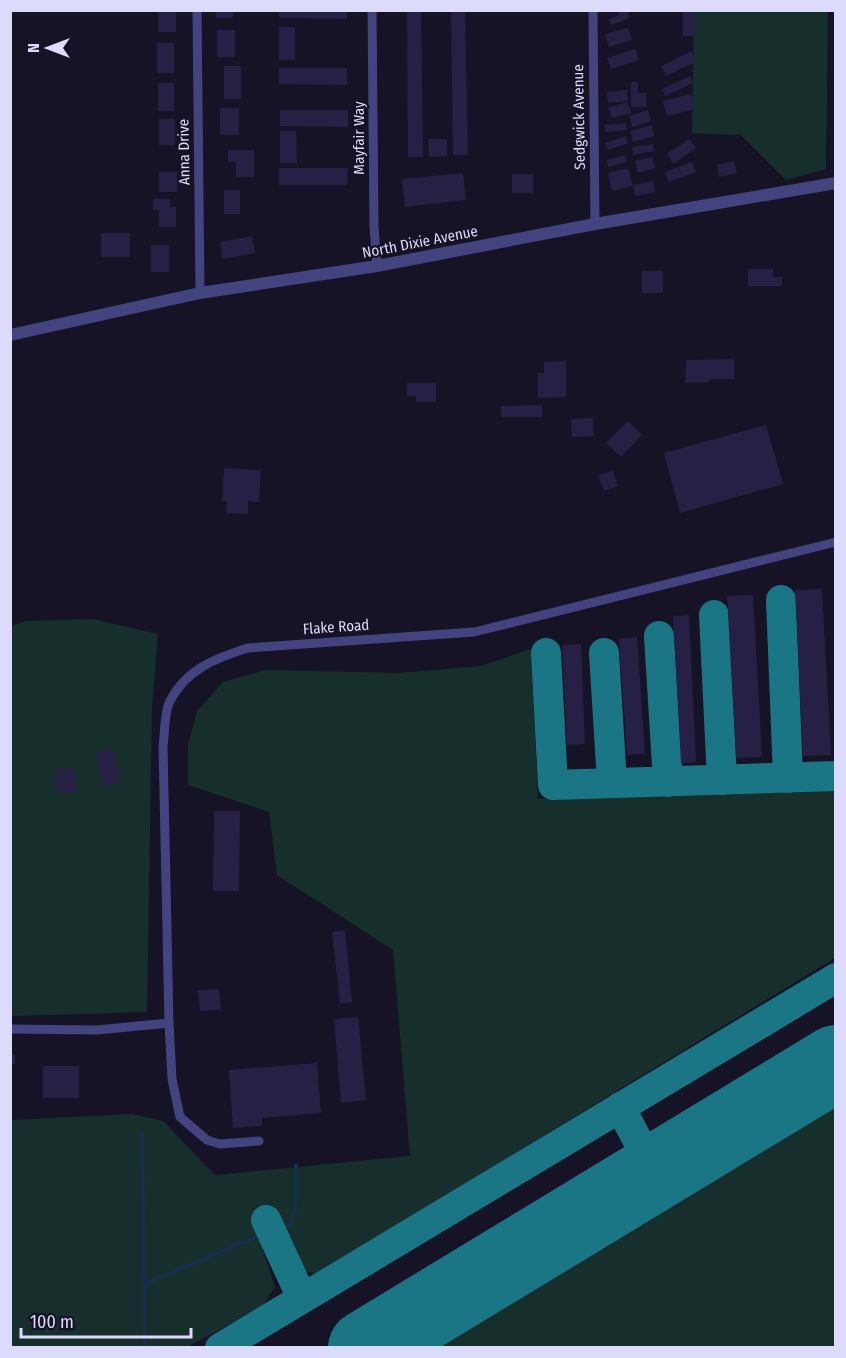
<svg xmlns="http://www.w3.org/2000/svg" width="846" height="1358" font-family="'Fira Sans Condensed',sans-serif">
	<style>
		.green { fill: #162f2d }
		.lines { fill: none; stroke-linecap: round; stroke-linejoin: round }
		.stream { stroke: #172e4a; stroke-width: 4 }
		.taxiway { stroke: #1a7684; stroke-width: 30 }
		.runway { stroke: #1a7684; stroke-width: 76 }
		.building { fill: #262144 }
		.minor { stroke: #43447f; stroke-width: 9 }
		.tertiary { stroke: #43447f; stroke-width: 12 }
		.labels { text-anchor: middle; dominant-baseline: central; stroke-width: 4.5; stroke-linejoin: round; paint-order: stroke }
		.street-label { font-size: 15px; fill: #dddbfb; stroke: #151325 }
	</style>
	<rect width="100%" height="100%" fill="#151325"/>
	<path class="green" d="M694 11H828L826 169 786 180 741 135 692 133Z
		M93 619 158 634 152 708 147 1012 11 1016V626L26 621Z
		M531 649 538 799 829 788 835 793V958L315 1275 292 1263 273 1215 254 1223 275 1287 262 1307 187 1347H11V1120L132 1114 163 1121 215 1175 410 1156 393 950 277 875 269 812 188 785V746L197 711 223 682 265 670 399 673 481 666Z
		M835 1099V1347H428Z"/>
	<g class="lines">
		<path class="stream" d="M142 1133 145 1348
			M282 1227 290 1224 295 1211 296 1165
			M144 1284 254 1238"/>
		<path class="taxiway" d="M781 600 788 778
			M714 615 722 780
			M659 636 668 782
			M546 653 553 785 836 776
			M604 653 612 783
			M620 1107 655 1173
			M266 1220 302 1298
			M220 1348 836 978"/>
		<path class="runway" d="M366 1348 836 1063"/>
	</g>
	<path class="building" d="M158 10H176V32H158Z
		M216 10H233V18H216Z
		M279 10H347V19L279 18Z
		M407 10H421L423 157H408Z
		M451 10H465L468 155H453Z
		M618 10H627L630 18 611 25 609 19 619 15Z
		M683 10H695V36H683Z
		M279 27H295V60H279Z
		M628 28 632 40 609 47 605 34Z
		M217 30H235V57H217Z
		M157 43H174V73H157Z
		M635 49 639 60 611 69 607 58Z
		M691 51 696 62 666 76 661 66Z
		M224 66H241V99H224Z
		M279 68H347V85L279 84Z
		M690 76 693 83 665 96 662 89Z
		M631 82H638V93H646V107H631Z
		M158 83H174V111H158Z
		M627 90 628 101 608 103 607 92Z
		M691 94 695 109 667 116 663 101Z
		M627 102 631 113 612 118 608 108Z
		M220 108H239V135H220Z
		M280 110H348V127L280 126Z
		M648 110 651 121 632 127 629 116Z
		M159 119H175V145H159Z
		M626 123 627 130 605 132 604 125Z
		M652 125 654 136 633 142 630 131Z
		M280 131H296L297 163H280Z
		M626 136 628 143 608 150 605 143Z
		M428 139H447V156L429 157Z
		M689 139 696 148 673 164 667 154Z
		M653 144 654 151 633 155 632 147Z
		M228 150H254V177H236V162H228Z
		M625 155 627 162 608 167 607 160Z
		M652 157 655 168 638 173 635 161Z
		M734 161 737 173 719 177 717 165Z
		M692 162 696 172 669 182 665 172Z
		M279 168H348L347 185H279Z
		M628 168 633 186 612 191 608 173Z
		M159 172H177V192H159Z
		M463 173 466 200 405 207 402 179Z
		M512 174H533V193H512Z
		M653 181 655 192 635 196 633 185Z
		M224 190H240V214H224Z
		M153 199H170V207H176V227H159V210H153Z
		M101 233H130V257H101Z
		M252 236 255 253 223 259 220 242Z
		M151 245H169V272H151Z
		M748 269H773V277H782V286H748Z
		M642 271H663V293H642Z
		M734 359V379H709V382L685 383 686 360Z
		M566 361V397L538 398V373H544V362Z
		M407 383H436V402H416V396H407Z
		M542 405V417H501V406Z
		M593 418 594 436 572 437 571 419Z
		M628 421 642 435 621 457 606 443Z
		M766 425 783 484 680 513 664 453Z
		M224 468 261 470 259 502 248 501V514L226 513 227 501H222Z
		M613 471 618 486 604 491 598 475Z
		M822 589 831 755 803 756 795 590Z
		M753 595 762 757 736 758 727 596Z
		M689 615 696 762 681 763 673 616Z
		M637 637 645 754 627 755 619 639Z
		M581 644 585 744 567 745 562 645Z
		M113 748 121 782 103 787 95 753Z
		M55 769H75L76 792 56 793Z
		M214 811H240L239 891H213Z
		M345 930 352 1002 340 1004 332 932Z
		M219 989 221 1010 200 1011 198 990Z
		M358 1017 366 1100 341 1103 334 1019Z
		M10 1055H15V1064H10Z
		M317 1063 321 1113 262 1118V1126L233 1128 229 1070Z
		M43 1066H79V1098H43Z"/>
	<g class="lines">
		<path class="minor" d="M197 10 200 293
			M372 10 374 227 377 266
			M593 10 595 224
			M10 1029 97 1030 169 1023
			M259 1141 220 1144 207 1140 180 1117 172 1079 169 1023 163 746C165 733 164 715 169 703 185 670 215 658 248 648L474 632 836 542"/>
		<path class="tertiary" d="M10 335 200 293 377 266 595 224 836 183"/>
	</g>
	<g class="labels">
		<g class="street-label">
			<text transform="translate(579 117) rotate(-91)">Sedgwick Avenue</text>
			<text transform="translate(359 138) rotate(-90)">Mayfair Way</text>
			<text transform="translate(184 152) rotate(-91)">Anna Drive</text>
			<text transform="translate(420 242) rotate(-11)">North Dixie Avenue</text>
			<text transform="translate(336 627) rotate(-4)">Flake Road</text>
		</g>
	</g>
	<rect width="846" height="1358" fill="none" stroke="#dddbfb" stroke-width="24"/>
	<g transform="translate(48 48) rotate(270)" stroke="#151325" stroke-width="4.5" paint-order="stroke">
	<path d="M0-4.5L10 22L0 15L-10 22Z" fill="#dddbfb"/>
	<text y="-9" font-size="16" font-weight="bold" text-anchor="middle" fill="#dddbfb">N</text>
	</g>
	<path d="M21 1328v9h170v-9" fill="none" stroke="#dddbfb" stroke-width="3"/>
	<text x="30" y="1328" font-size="18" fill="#dddbfb" stroke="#151325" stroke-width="4.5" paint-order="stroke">100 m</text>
</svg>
